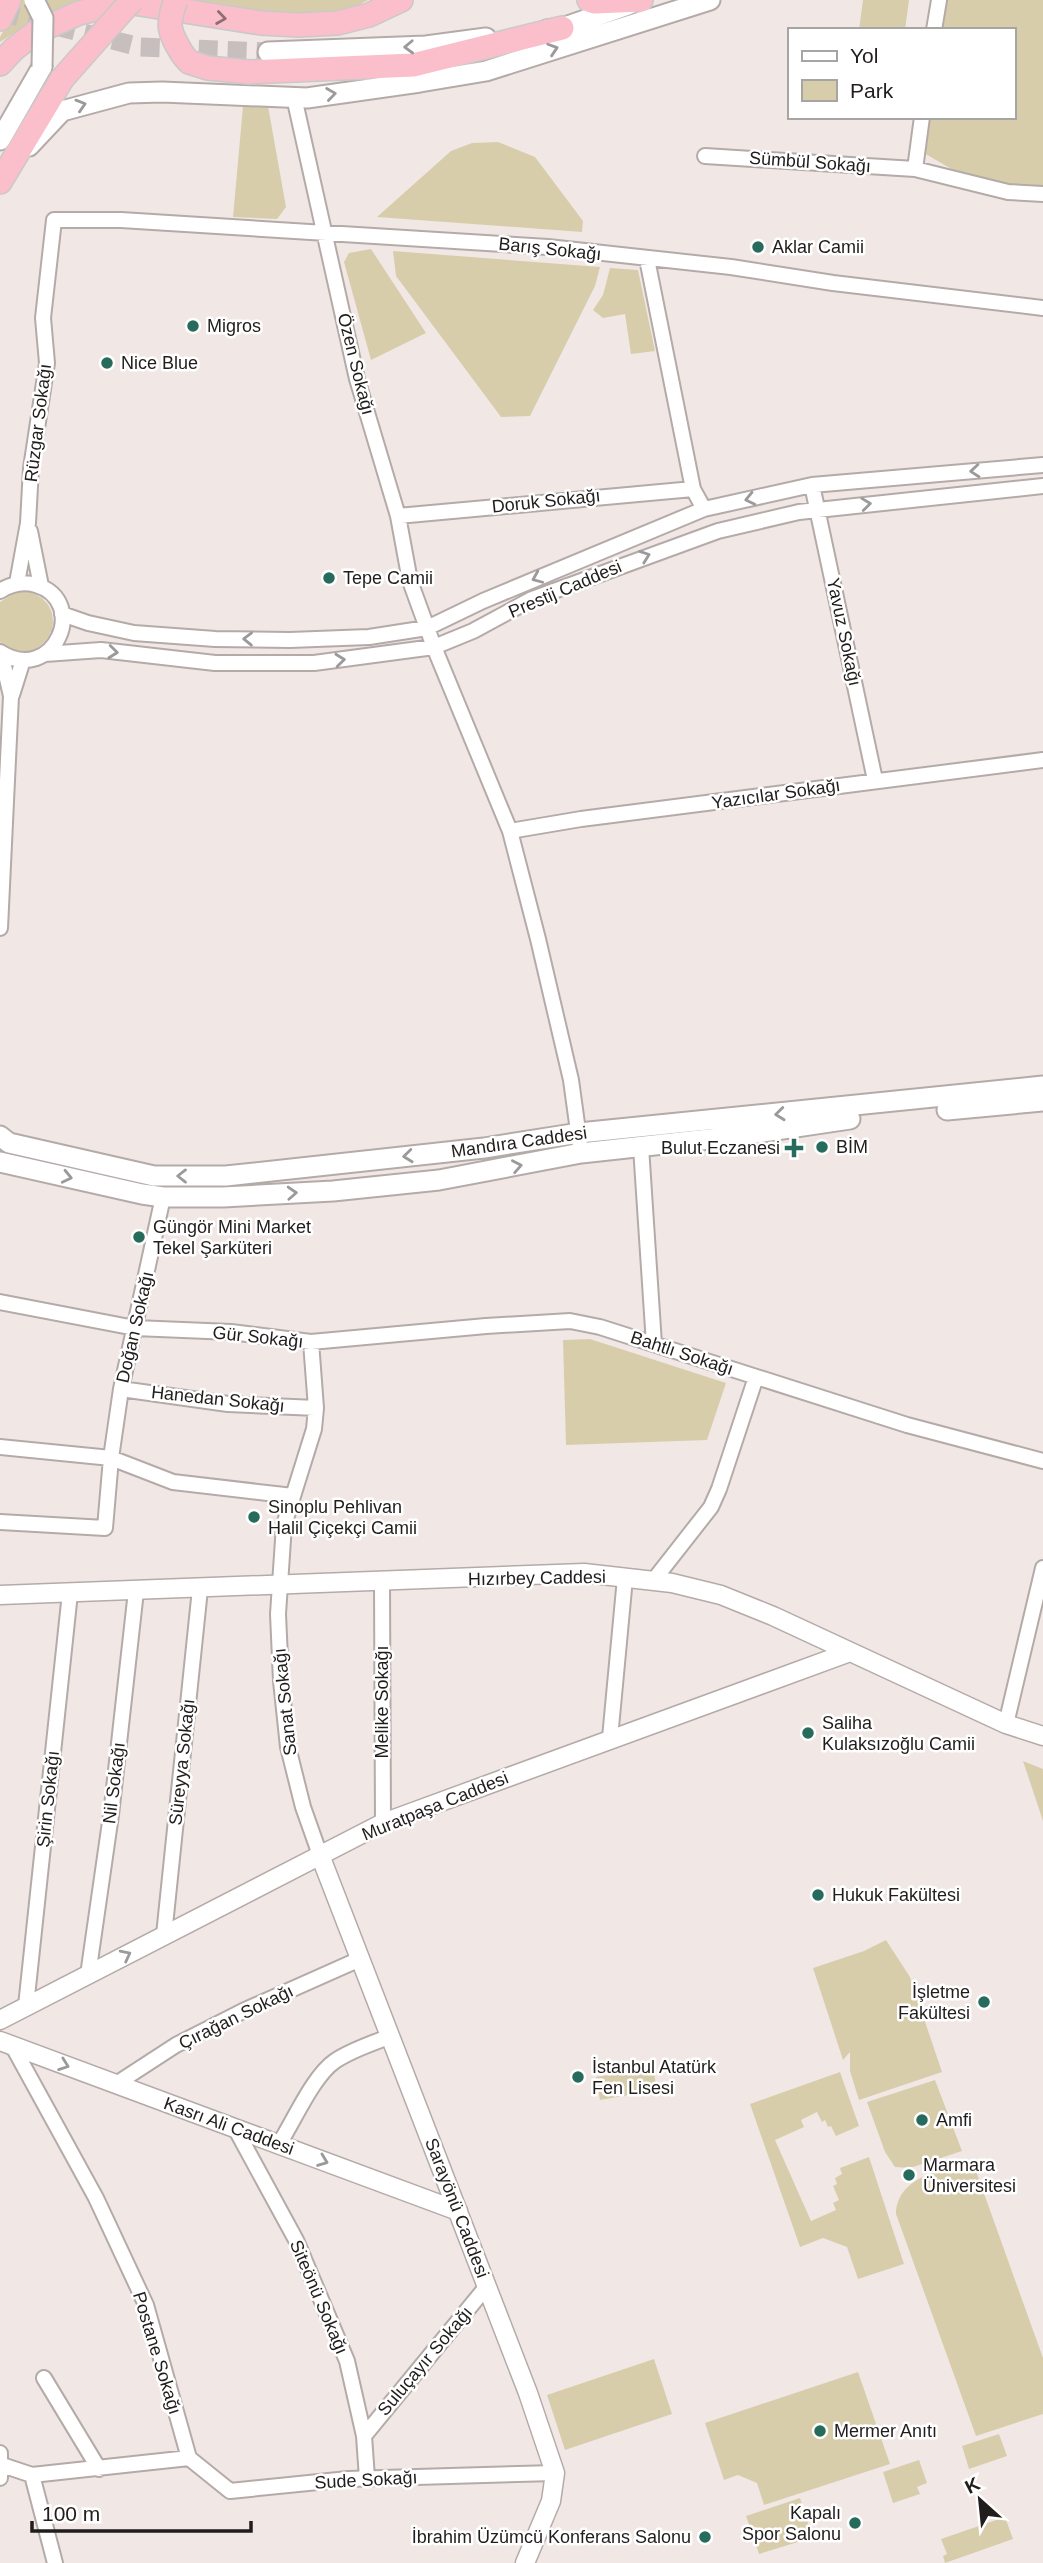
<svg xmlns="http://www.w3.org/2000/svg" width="1043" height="2563" font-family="Helvetica,sans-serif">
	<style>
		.green { fill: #d8cdab }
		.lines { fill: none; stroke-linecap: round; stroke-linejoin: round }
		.secondary-tunnel { stroke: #c7bfbe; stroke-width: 19; stroke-dasharray: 19 10; stroke-linecap: butt }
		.minor-casing { stroke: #b4aba9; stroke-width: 18 }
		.tertiary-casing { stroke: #b4aba9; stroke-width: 21 }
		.secondary-casing { stroke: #b4aba9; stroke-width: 23 }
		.trunk-casing { stroke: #c9c9c9; stroke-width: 26 }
		.minor { stroke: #fff; stroke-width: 14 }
		.tertiary { stroke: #fff; stroke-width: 18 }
		.secondary { stroke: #fff; stroke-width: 19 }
		.trunk { stroke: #fbbecb; stroke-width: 23 }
		.secondary-bridge-casing { stroke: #b4aba9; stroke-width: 23; stroke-linecap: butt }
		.trunk-bridge-casing { stroke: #c9c9c9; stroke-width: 26; stroke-linecap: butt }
		.secondary-bridge { stroke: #fff; stroke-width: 19 }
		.trunk-bridge { stroke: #fbbecb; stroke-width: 23 }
		.oneway { stroke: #8e6e74 }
		.oneway2 { stroke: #9b9999 }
		.poi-dot { fill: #276b5c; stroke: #fff; stroke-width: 2.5 }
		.labels { text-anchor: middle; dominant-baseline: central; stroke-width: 5; stroke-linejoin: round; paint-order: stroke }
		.street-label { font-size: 18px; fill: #201d1c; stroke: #fff }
		.poi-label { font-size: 18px; fill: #201d1c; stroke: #fff; text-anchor: start }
	</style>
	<rect width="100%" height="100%" fill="#f1e8e6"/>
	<path class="green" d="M21 0H84L23 27 0 42V37Z
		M179 0H368C318 31 232 9 179 0Z
		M863 0H909L905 30H859Z
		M943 0H1043V194L967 178 917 149 923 117H1013V30H938Z
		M243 106H268L286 207 277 219 233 217Z
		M498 142 535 157 583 221 582 232 377 217 451 151 472 143Z
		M371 249 426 333 371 360 344 262 349 253Z
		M393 251 600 267 595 286 530 416 501 417 396 276Z
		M610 268 638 270 655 351 631 354 625 314 603 318 593 310 603 295Z
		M27 591C79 606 44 676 0 642V602L16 592Z
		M590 1339 726 1383 707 1440 566 1445 563 1340Z
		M1023 1761 1043 1769V1821Z
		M886 1940 910 1977 942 2072 859 2100 850 2071V2052L843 2060 813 1968 864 1951Z
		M653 2067 657 2090 600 2100 596 2077Z
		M840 2072 859 2126 836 2136 831 2126 828 2127 825 2120 822 2122 817 2112 801 2120 804 2127 775 2140 811 2221 836 2210 833 2203 839 2200 833 2186 837 2184 835 2178 842 2174 840 2168 869 2157 904 2264 858 2279 847 2247 823 2238 800 2247 750 2104Z
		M935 2080 962 2151 910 2168 895 2167 885 2152 867 2102Z
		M972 2160 1043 2358V2414L976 2436 896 2214C897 2176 943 2170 972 2160Z
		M654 2359 672 2414 565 2450 547 2395Z
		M858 2372 890 2464 764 2505 757 2483 738 2475 724 2480 705 2423Z
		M999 2434 1007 2456 969 2469 962 2446Z
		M919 2460 927 2483 917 2487 920 2494 893 2503 883 2472Z
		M800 2498 809 2526 798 2542 759 2554 746 2516Z
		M1005 2517 1013 2539 945 2563 943 2556 947 2554 941 2539Z"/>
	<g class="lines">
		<path class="secondary-tunnel" d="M0 12 140 47 268 52"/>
		<defs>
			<path id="minor" d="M934 30 939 0
				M294 97 357 379 398 516 410 581 434 647 510 831 538 939 571 1080 581 1153
				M705 156 915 169 1008 192 1043 194
				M915 169 922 117
				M647 259 693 489 704 509
				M812 485 875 780
				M398 516 693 489
				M30 531 41 586
				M17 583 28 523 31 468 47 363 43 318 54 220H121L548 247 731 267 833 283 1043 308
				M0 591C11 584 23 581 36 585 90 601 54 686 0 652
				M62 614 88 623 134 633 215 639 290 640 369 637 427 628 483 601 704 509 812 485 1043 465
				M45 654 101 650 215 663H314L434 647 473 631 532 599 718 531 799 512 1043 486
				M12 695 23 660
				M510 831 581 819 1043 760
				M0 928 11 696 1 653
				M641 1147 654 1344
				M0 1302 135 1328 231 1332 311 1342 486 1326 570 1321 600 1327 907 1425 1043 1461
				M311 1342 316 1408 314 1429 284 1525 278 1614 281 1681 288 1747 303 1807 320 1855
				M121 1389 228 1404 316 1408
				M0 1447 111 1458 173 1482 293 1496
				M0 1522 105 1528 111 1458 121 1389 163 1197
				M653 1581 711 1507 719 1489 756 1377
				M382 1582 383 1823
				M1006 1724 1043 1568
				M610 1738 625 1578
				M164 1935 200 1589
				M88 1975 111 1815 136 1591
				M26 2006 70 1593
				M12 2045 96 2198 146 2305 189 2458
				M116 2084 176 2045 243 2011 360 1959
				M235 2128 296 2240 347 2361 364 2436 367 2478
				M279 2144C294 2121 313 2076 335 2061 351 2050 373 2043 391 2036
				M44 2378 99 2469
				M364 2436 487 2286
				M0 2453V2478
				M189 2458 230 2491 348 2479 555 2473
				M2 2465 32 2475 189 2458
				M32 2475 55 2563"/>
			<path id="tertiary" d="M0 1595 584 1573 672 1583 721 1595 773 1616 1006 1724 1043 1736
				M320 1855 528 2393 555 2473 551 2501 525 2563
				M0 2020 383 1823 850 1652
				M0 2041 458 2211"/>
			<path id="secondary" d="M547 30 562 28 628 5
				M268 52 426 46 486 38
				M0 140 42 67
				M29 146 62 111 129 93 162 92 307 98 420 82 486 71 710 0
				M947 1110 1043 1101
				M0 1136 9 1143 154 1176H226L484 1148 579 1133 1043 1086
				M0 1162 142 1194 163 1197H223L333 1191 439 1180 581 1153 737 1136 850 1119"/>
			<path id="trunk" d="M589 0 595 2 641 0
				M0 19 9 0
				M183 55 189 62 208 68 249 72 413 65 562 28
				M0 64 14 49 36 32 79 13 127 2 261 23 299 25 338 23 369 15 401 0
				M0 182 62 79"/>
		</defs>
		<use href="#minor" class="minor-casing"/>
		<use href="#tertiary" class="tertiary-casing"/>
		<use href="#secondary" class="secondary-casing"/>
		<use href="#trunk" class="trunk-casing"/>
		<use href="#minor" class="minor"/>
		<use href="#tertiary" class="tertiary"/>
		<use href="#secondary" class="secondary"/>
		<use href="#trunk" class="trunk"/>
		<defs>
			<path id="secondary-bridge" d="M34 0 43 18 42 67"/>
			<path id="trunk-bridge" d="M176 0C166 26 169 32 183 55
				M62 79 132 0"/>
		</defs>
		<use href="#secondary-bridge" class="secondary-bridge-casing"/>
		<use href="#trunk-bridge" class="trunk-bridge-casing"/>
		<use href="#secondary-bridge" class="secondary-bridge"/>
		<use href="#trunk-bridge" class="trunk-bridge"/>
	</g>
	<defs><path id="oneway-chevron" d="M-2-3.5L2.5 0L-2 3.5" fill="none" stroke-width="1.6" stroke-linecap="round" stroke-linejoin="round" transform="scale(1.75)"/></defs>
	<use class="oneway" href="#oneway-chevron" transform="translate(221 18) rotate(8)"/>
	<g class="oneway2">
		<use href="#oneway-chevron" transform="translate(409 47) rotate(178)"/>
		<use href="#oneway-chevron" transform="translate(553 49) rotate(-18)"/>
		<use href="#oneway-chevron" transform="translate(331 94) rotate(-8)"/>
		<use href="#oneway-chevron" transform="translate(81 105) rotate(-17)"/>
		<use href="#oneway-chevron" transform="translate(975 471) rotate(175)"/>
		<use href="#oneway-chevron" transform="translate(750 499) rotate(167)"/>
		<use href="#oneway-chevron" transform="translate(866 504) rotate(-7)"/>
		<use href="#oneway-chevron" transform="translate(645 556) rotate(-20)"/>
		<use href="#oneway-chevron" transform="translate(537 578) rotate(157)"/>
		<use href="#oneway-chevron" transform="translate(248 639) rotate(-179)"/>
		<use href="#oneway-chevron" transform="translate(113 652) rotate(6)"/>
		<use href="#oneway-chevron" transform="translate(340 660) rotate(-6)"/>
		<use href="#oneway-chevron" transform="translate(780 1114) rotate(174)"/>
		<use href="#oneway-chevron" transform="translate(408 1156) rotate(174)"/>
		<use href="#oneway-chevron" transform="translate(517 1166) rotate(-11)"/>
		<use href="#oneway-chevron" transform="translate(182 1176) rotate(180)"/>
		<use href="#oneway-chevron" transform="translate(67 1177) rotate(13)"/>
		<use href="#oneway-chevron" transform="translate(292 1193) rotate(-3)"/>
		<use href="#oneway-chevron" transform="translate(126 1955) rotate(-27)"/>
		<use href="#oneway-chevron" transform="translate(64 2065) rotate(20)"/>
		<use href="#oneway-chevron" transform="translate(323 2161) rotate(21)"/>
	</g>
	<g class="poi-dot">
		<circle cx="758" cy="247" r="7"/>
		<circle cx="193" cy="326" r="7"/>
		<circle cx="107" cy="363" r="7"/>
		<circle cx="329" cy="578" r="7"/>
		<circle cx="822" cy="1147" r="7"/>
		<path d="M790.5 1137.5h7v7h7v7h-7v7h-7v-7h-7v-7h7z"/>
		<circle cx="139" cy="1237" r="7"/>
		<circle cx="254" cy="1517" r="7"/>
		<circle cx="808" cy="1733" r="7"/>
		<circle cx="818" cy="1895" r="7"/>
		<circle cx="984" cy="2002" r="7"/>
		<circle cx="578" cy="2077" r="7"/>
		<circle cx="922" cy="2120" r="7"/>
		<circle cx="909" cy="2175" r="7"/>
		<circle cx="820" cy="2431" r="7"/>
		<circle cx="855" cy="2523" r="7"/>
		<circle cx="705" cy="2537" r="7"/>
	</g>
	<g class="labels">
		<g class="street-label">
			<text transform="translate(810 162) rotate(4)">Sümbül Sokağı</text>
			<text transform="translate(550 249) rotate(6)">Barış Sokağı</text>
			<text transform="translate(356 364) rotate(76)">Özen Sokağı</text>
			<text transform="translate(38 423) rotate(-83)">Rüzgar Sokağı</text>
			<text transform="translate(546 501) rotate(-6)">Doruk Sokağı</text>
			<text transform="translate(565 589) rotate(-23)">Prestij Caddesi</text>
			<text transform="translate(844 632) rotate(78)">Yavuz Sokağı</text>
			<text transform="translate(776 794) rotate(-8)">Yazıcılar Sokağı</text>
			<text transform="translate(519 1142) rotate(-8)">Mandıra Caddesi</text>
			<text transform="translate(135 1327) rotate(-77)">Doğan Sokağı</text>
			<text transform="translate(258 1337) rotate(6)">Gür Sokağı</text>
			<text transform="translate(682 1353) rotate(18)">Bahtlı Sokağı</text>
			<text transform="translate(218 1399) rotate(6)">Hanedan Sokağı</text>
			<text transform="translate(537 1578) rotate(-1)">Hızırbey Caddesi</text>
			<text transform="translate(285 1702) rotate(-96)">Sanat Sokağı</text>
			<text transform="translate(382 1702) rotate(-90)">Melike Sokağı</text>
			<text transform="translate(182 1762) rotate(-84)">Süreyya Sokağı</text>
			<text transform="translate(114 1783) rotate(-83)">Nil Sokağı</text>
			<text transform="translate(48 1799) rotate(-84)">Şirin Sokağı</text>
			<text transform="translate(435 1806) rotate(-22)">Muratpaşa Caddesi</text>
			<text transform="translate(236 2017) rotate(-26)">Çırağan Sokağı</text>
			<text transform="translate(229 2126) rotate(20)">Kasrı Ali Caddesi</text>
			<text transform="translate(457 2208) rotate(69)">Sarayönü Caddesi</text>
			<text transform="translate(319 2297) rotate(67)">Siteönü Sokağı</text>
			<text transform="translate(157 2353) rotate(73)">Postane Sokağı</text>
			<text transform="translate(425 2361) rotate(-50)">Suluçayır Sokağı</text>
			<text transform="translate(366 2480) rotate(-3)">Sude Sokağı</text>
		</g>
		<g class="poi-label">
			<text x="772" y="247">Aklar Camii</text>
			<text x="207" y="326">Migros</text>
			<text x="121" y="363">Nice Blue</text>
			<text x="343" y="578">Tepe Camii</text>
			<text x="836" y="1147">BİM</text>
			<text x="780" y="1148" text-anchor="end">Bulut Eczanesi</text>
			<text x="153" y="1227">Güngör Mini Market<tspan x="153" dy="21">Tekel Şarküteri</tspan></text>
			<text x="268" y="1507">Sinoplu Pehlivan<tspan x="268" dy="21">Halil Çiçekçi Camii</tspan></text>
			<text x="822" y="1723">Saliha<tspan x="822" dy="21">Kulaksızoğlu Camii</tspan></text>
			<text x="832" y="1895">Hukuk Fakültesi</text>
			<text x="970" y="1992" text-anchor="end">İşletme<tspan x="970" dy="21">Fakültesi</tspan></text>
			<text x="592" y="2067">İstanbul Atatürk<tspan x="592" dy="21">Fen Lisesi</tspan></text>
			<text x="936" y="2120">Amfi</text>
			<text x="923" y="2165">Marmara<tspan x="923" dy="21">Üniversitesi</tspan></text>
			<text x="834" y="2431">Mermer Anıtı</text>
			<text x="841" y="2513" text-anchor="end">Kapalı<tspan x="841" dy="21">Spor Salonu</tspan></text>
			<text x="691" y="2537" text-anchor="end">İbrahim Üzümcü Konferans Salonu</text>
		</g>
	</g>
	<rect x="788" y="28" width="228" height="91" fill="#ffffff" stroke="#a6a5a4" stroke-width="2"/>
	<rect x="802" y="51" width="35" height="10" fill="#ffffff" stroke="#a6a5a4" stroke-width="2"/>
	<text x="850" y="63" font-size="21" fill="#201d1c">Yol</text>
	<rect x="802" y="80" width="35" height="21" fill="#d8cdab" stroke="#a6a5a4" stroke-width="2"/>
	<text x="850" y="98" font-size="21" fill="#201d1c">Park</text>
	<g transform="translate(980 2500) rotate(333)" stroke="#ffffff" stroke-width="5" paint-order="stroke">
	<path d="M0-5L12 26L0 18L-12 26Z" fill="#201d1c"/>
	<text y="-10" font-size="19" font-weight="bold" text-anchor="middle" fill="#201d1c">K</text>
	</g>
	<path d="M32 2521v10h219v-10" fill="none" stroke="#201d1c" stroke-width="3.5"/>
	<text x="42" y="2521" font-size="21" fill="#201d1c" stroke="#ffffff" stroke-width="5" paint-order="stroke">100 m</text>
</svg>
